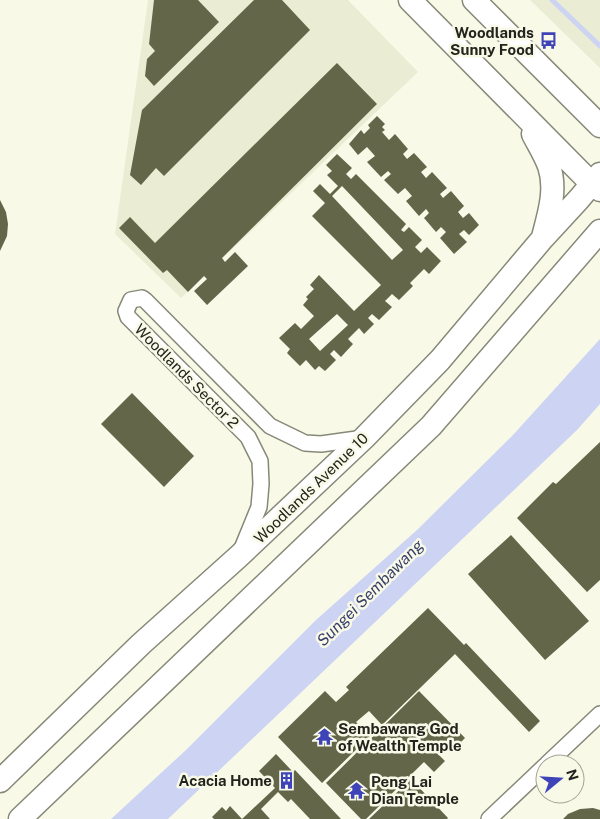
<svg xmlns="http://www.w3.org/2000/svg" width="600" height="819" font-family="'Public Sans',sans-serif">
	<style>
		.built { fill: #eaedd3 }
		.water { fill: #ccd3f3 }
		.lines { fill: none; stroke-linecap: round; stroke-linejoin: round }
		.stream { stroke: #ccd3f3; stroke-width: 5 }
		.building { fill: #636649; fill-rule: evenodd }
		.minor-casing { stroke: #878978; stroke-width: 18 }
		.primary-casing { stroke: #878978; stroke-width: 25 }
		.minor { stroke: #fff; stroke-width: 15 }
		.primary { stroke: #fff; stroke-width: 22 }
		.labels { text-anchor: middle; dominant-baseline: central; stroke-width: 5; stroke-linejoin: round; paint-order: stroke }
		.poi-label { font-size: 15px; font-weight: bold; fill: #23241d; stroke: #f8fae7; text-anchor: end }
		.street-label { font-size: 15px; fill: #23241d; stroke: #f8fae7 }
		.water-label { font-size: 16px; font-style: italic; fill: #383f6a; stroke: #f8fae7 }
	</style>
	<rect width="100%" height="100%" fill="#f8fae7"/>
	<path class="built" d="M148 0H348L418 72 181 298 115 234Z
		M530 0H600V68Z"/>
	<path class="water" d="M600 339V404L577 430 168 819H111L186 750 316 620 417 530 513 435Z"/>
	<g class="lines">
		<path class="stream" d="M552 0 600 46"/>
	</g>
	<path class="building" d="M154 0H198L219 22 154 86 145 76 147 59 155 51 149 44Z
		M254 0H282L310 30 164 176 156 168 141 185 130 175 142 110Z
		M337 63 377 104 222 258 225 262 235 252 248 266 207 305 194 291 207 279 204 276 188 292 167 270 163 273 119 228 130 217 155 243Z
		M377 116 385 124 382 127 385 130 382 132 389 140 395 134 408 149 403 154 407 159 414 153 427 167 421 172 426 178 432 172 447 188 440 194 443 198 451 191 464 206 458 212 463 218 469 213 479 225 469 235 464 230 459 234 467 242 454 254 440 238 446 232 441 227 436 232 424 218 429 213 426 209 419 216 406 201 412 196 405 188 398 194 384 180 391 174 388 171 381 177 367 162 375 156 367 147 358 155 349 144 361 130 364 134 370 128 368 125Z
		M337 154 352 168 346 174 351 179 356 174 406 224 401 230 404 232 409 227 422 240 415 247 421 253 427 247 441 261 429 274 424 269 410 283 413 286 399 300 392 294 385 301 392 307 379 320 372 314 368 318 374 324 364 334 359 328 348 339 353 344 341 357 334 350 330 354 336 360 325 371 319 366 315 370 306 360 300 366 287 353 290 349 279 338 295 323 301 329 314 316 303 305 308 299 306 297 314 289 310 285 319 275 354 311 381 285 312 216 325 203 313 191 320 184 330 194 338 186 327 175 332 171 326 165ZM342 186 403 250 392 260 332 196ZM337 314 348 325 320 351 309 339Z
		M0 200 6 212 8 224 7 236 0 251Z
		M132 393 194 456 164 487 101 424Z
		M600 442V580L587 592 517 518 553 482 556 484Z
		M511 535 589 621 545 660 468 574Z
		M428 608 464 645 466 643 540 721 529 732 455 654 382 725 369 711 356 722 370 736 322 783 278 737 325 691 336 702 349 690 346 687Z
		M419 691 465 738 454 749 446 741 435 751 445 761 434 772 424 762 366 819H361L326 783Z
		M276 754 293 772 295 770 341 819H310L291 799 288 802 278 792 261 809 270 819H214L212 817 222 807 226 811 230 806 242 819 275 788 259 771Z
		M411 779 448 818 447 819H369Z
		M593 808 600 810V819H563L568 814 580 809Z"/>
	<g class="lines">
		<defs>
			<path id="minor" d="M241 551 259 507 261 484 260 461 248 437 128 317 126 311 131 300 142 298 146 301 270 426 305 443 321 444 364 438
				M547 764 600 714
				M489 819 545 766"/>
			<path id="primary" d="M410 0 591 183 600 190
				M474 0 600 126
				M533 134C538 144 545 155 549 166 557 189 549 214 543 237
				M0 781 141 644 238 557 364 438 440 360 543 238 579 199 600 174
				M20 819 431 426 600 231"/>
		</defs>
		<use href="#minor" class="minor-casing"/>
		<use href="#primary" class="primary-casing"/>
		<use href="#minor" class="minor"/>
		<use href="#primary" class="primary"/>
	</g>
	<defs>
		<symbol id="bus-bare" viewBox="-9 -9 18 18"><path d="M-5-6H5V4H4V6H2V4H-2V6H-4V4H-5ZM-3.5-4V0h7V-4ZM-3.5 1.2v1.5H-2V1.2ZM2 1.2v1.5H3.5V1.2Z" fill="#3e43b7" stroke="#f8fae7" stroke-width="2.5" paint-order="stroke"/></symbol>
		<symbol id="temple-bare" viewBox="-9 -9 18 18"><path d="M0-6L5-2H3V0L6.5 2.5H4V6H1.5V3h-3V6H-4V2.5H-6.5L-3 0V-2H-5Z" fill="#3e43b7" stroke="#f8fae7" stroke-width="2.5" paint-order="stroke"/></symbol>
		<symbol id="building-bare" viewBox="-9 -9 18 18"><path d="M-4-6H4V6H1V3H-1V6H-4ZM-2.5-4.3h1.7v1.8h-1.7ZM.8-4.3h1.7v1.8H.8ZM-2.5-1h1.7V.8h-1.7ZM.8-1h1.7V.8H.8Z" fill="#3e43b7" stroke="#f8fae7" stroke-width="2.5" paint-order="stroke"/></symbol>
	</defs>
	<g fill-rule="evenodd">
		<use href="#bus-bare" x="536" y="28" width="25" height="25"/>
		<use href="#temple-bare" x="312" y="724" width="25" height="25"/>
		<use href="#building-bare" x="274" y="768" width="25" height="25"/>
		<use href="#temple-bare" x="344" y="778" width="25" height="25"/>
	</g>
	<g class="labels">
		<g class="poi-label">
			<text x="534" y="32">Woodlands<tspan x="534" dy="17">Sunny Food</tspan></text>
			<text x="338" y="728" text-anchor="start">Sembawang God<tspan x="338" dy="17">of Wealth Temple</tspan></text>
			<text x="272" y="780">Acacia Home</text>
			<text x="371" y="781" text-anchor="start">Peng Lai<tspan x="371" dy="17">Dian Temple</tspan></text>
		</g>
		<g class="street-label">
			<text transform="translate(187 376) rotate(45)">Woodlands Sector 2</text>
			<text transform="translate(311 488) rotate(-44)">Woodlands Avenue 10</text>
		</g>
		<g class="water-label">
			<text transform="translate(370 593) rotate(-45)">Sungei Sembawang</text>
		</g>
	</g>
	<g transform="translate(560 779) rotate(72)"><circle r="24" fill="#f8fae7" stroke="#a3a496"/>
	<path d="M0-4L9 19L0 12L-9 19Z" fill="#3e43b7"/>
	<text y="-8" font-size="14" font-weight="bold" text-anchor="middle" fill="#23241d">N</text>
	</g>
</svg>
